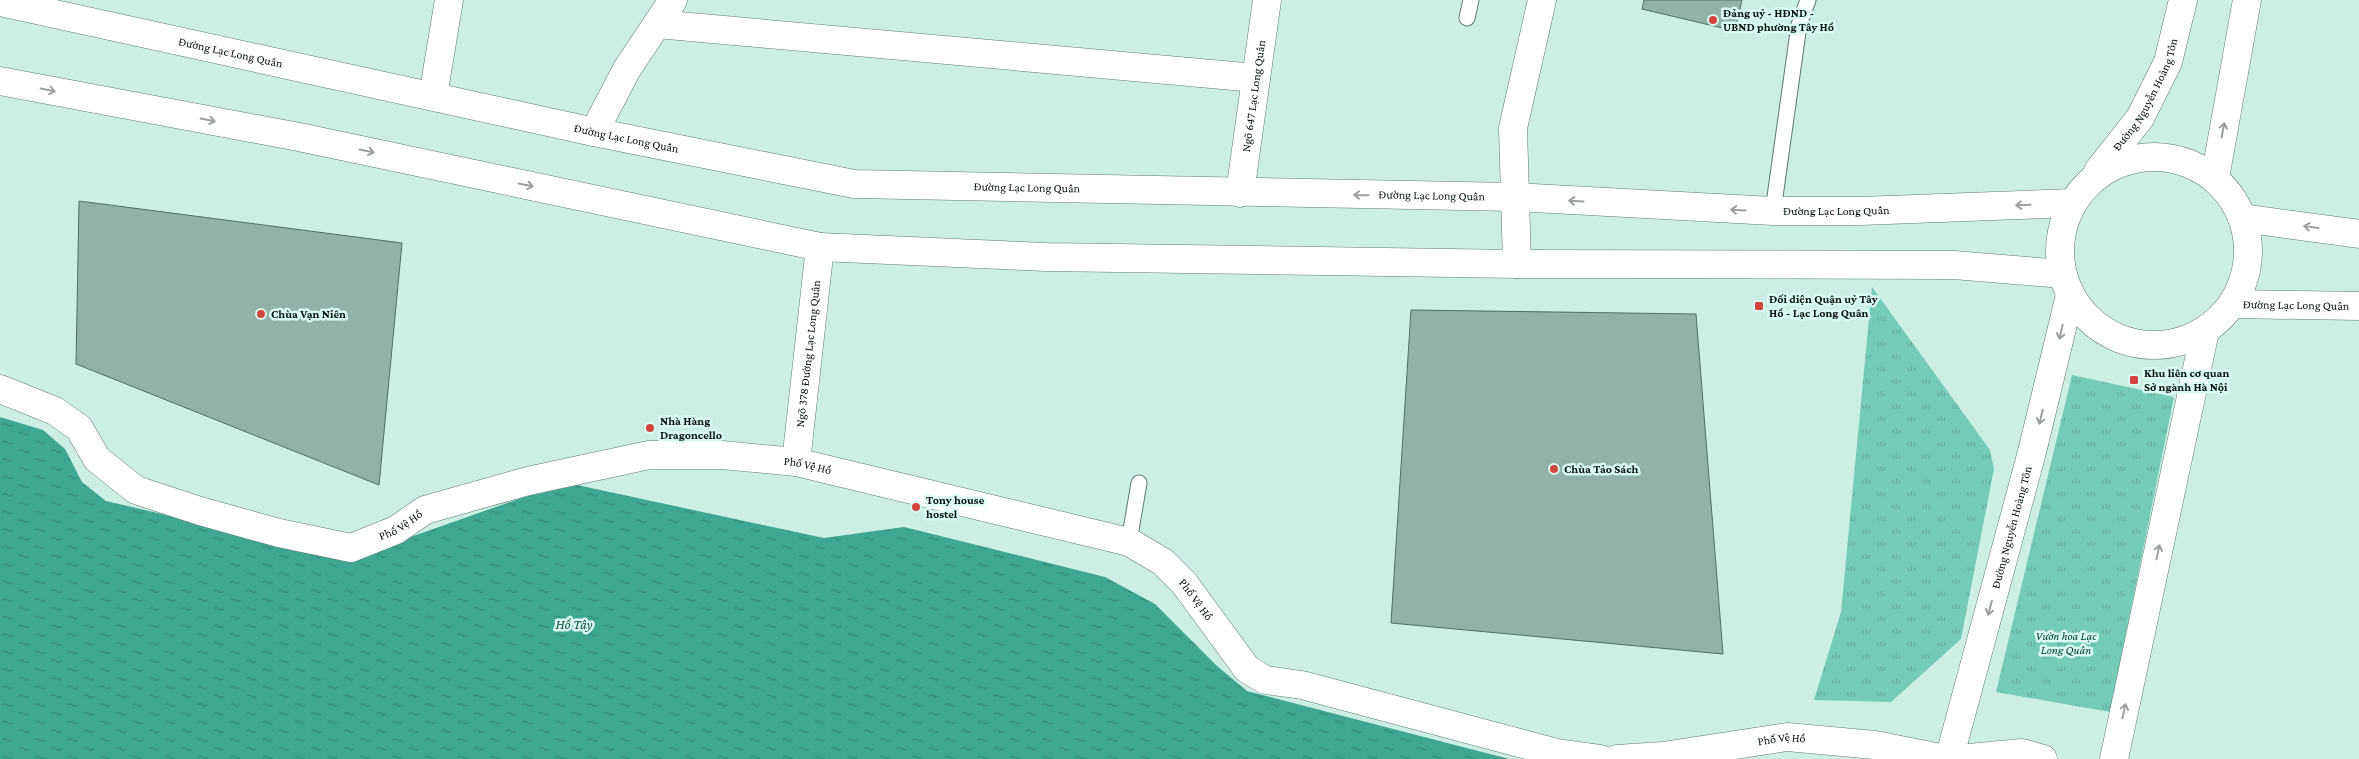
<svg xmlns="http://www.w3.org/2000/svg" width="2359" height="759" font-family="'Crimson Pro',serif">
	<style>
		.grass { fill: url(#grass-tufts) }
		.water { fill: url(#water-ripples) }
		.building { fill: #91b1a9; stroke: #506f67 }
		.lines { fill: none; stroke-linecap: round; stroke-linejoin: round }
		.service-casing { stroke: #5c7b73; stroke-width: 17 }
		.minor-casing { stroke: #5c7b73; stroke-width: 29 }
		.tertiary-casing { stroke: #5c7b73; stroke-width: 29 }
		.secondary-casing { stroke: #5c7b73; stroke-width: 29 }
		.service { stroke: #fff; stroke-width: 15 }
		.minor { stroke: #fff; stroke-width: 28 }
		.tertiary { stroke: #fff; stroke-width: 28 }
		.secondary { stroke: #fff; stroke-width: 28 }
		.oneway { stroke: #9ba09f }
		.poi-dot { fill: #d3443e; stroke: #d9fbf2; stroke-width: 2 }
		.labels { text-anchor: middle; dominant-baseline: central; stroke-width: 5; stroke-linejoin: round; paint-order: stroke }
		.poi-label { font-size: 12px; font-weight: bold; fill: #06120f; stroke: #d9fbf2; text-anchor: start }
		.street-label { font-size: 12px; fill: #06120f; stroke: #d9fbf2 }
		.park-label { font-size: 12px; font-style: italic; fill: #004036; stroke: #d9fbf2 }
		.water-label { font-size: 14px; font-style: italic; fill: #104c40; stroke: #d9fbf2 }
	</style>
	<defs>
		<pattern id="grass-tufts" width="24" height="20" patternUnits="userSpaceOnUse" patternTransform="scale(1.25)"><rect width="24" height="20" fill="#74ccb7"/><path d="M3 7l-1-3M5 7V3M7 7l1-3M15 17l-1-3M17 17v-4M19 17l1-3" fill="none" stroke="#63ae9c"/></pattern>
		<pattern id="water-ripples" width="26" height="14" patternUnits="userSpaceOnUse" patternTransform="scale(1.25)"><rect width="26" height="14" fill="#3fa791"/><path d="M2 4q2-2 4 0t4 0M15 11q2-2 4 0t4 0" fill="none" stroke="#338775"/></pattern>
	</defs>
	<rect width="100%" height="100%" fill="#cceee5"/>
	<path class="grass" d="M1872 287 1990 450 1994 469 1961 639 1891 702 1814 700 1841 612Z
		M2072 375 2174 397 2110 712 1996 692Z"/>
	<path class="water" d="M0 417 43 430 65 449 82 482 106 501 351 558 524 497 577 485 824 538 904 527 1105 577 1155 604 1217 666 1247 691 1509 759H0Z"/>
	<path class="building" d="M1644 0H1742L1735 31 1642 9Z
		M79 201 402 243 379 485 76 364Z
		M1411 310 1696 314 1723 654 1391 623Z"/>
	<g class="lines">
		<defs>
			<path id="service" d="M1467 18 1471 0
				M1773 211 1799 25 1808 0
				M1129 542 1139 483"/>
			<g id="minor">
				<path d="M657 24 1256 78"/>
				<path d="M433 96 449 0"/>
				<path d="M594 132 627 69 673 0"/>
				<path id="s1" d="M1240 193 1267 0"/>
				<path d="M1517 264 1513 128 1542 0"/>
				<path id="s2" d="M796 462 820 247"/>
				<path id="s3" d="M1949 759 2032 452 2070 295"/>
				<path d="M2114 759 2205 331"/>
			</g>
			<g id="tertiary">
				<path id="s4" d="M0 389 55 411 79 428 97 459 136 490 200 511 279 533 351 548 396 530 425 510 528 481 649 455H722L796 462 1129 542 1163 562 1184 583 1247 669 1265 680 1302 685 1557 753 1601 759"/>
				<path id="s5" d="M1617 759 1663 756 1787 737 1875 745 1945 759"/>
				<path d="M1958 759 2022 753 2043 759"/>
			</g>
			<g id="secondary">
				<path id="s6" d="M0 2 594 132 854 184 1514 197 1773 211H1861L2072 203"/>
				<path d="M0 81 299 137 820 247 1046 257 1517 264 1954 265 2063 274"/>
				<circle cx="2154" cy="251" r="94"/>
				<path id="s7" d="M2098 171 2140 118 2168 62 2183 0"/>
				<path d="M2215 178 2247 0"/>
				<path d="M2242 218 2359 234"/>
				<path id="s8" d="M2232 304 2359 306"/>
			</g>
		</defs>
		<use href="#service" class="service-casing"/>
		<use href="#minor" class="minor-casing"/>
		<use href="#tertiary" class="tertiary-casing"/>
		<use href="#secondary" class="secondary-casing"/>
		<use href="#service" class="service"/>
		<use href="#minor" class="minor"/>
		<use href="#tertiary" class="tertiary"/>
		<use href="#secondary" class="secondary"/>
	</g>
	<defs><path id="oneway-shaft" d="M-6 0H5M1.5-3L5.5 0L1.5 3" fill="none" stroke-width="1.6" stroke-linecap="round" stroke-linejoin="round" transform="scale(1.25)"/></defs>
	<g class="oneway">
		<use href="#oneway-shaft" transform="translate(48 90) rotate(11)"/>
		<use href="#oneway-shaft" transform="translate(208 120) rotate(11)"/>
		<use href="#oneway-shaft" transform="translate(2223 130) rotate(-80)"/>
		<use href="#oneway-shaft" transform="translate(367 151) rotate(12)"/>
		<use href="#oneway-shaft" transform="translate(526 185) rotate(12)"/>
		<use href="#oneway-shaft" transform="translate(1361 195) rotate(-179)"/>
		<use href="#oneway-shaft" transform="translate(1576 201) rotate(-177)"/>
		<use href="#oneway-shaft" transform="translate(2023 205) rotate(178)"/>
		<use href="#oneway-shaft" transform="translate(1738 210) rotate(-177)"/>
		<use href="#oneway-shaft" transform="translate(2311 227) rotate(-172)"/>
		<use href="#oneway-shaft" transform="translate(2061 332) rotate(103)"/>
		<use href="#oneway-shaft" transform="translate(2041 417) rotate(104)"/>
		<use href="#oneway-shaft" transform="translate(2158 552) rotate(-78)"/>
		<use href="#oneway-shaft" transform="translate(1990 608) rotate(105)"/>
		<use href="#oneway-shaft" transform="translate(2124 711) rotate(-78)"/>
	</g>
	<g class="poi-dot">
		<circle cx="1713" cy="20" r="5"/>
		<rect x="1754" y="301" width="10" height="10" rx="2.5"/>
		<circle cx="261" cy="314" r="5"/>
		<rect x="2129" y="375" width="10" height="10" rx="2.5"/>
		<circle cx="650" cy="428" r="5"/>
		<circle cx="1554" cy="469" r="5"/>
		<circle cx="916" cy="507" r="5"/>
	</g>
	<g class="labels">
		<g class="poi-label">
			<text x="1723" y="13">Đảng uỷ - HĐND -<tspan x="1723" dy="14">UBND phường Tây Hồ</tspan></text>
			<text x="1769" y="299">Đối diện Quận uỷ Tây<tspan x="1769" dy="14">Hồ - Lạc Long Quân</tspan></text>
			<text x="271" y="314">Chùa Vạn Niên</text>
			<text x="2144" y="373">Khu liên cơ quan<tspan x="2144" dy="14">Sở ngành Hà Nội</tspan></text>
			<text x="660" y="421">Nhà Hàng<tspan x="660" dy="14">Dragoncello</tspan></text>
			<text x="1564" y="469">Chùa Tảo Sách</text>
			<text x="926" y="500">Tony house<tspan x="926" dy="14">hostel</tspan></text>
		</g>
		<g class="street-label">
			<text stroke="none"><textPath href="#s6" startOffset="236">Đường Lạc Long Quân</textPath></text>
			<text stroke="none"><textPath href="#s7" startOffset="91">Đường Nguyễn Hoàng Tôn</textPath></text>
			<text stroke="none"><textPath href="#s1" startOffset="98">Ngõ 647 Lạc Long Quân</textPath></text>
			<text stroke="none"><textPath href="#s6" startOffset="641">Đường Lạc Long Quân</textPath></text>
			<text stroke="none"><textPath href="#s6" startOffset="1046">Đường Lạc Long Quân</textPath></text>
			<text stroke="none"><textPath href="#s6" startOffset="1451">Đường Lạc Long Quân</textPath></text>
			<text stroke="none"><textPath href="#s6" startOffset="1856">Đường Lạc Long Quân</textPath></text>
			<text stroke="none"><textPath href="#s8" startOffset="64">Đường Lạc Long Quân</textPath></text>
			<text stroke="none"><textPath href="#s2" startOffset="109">Ngõ 378 Đường Lạc Long Quân</textPath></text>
			<text stroke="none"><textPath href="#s4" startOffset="871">Phố Vệ Hồ</textPath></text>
			<text stroke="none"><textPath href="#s4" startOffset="452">Phố Vệ Hồ</textPath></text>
			<text stroke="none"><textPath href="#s3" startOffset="240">Đường Nguyễn Hoàng Tôn</textPath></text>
			<text stroke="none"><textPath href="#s4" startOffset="1291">Phố Vệ Hồ</textPath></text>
			<text stroke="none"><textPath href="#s5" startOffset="166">Phố Vệ Hồ</textPath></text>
		</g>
		<g class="park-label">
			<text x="2066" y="636">Vườn hoa Lạc<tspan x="2066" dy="14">Long Quân</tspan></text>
		</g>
		<g class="water-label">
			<text x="574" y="624">Hồ Tây</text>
		</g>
	</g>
</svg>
